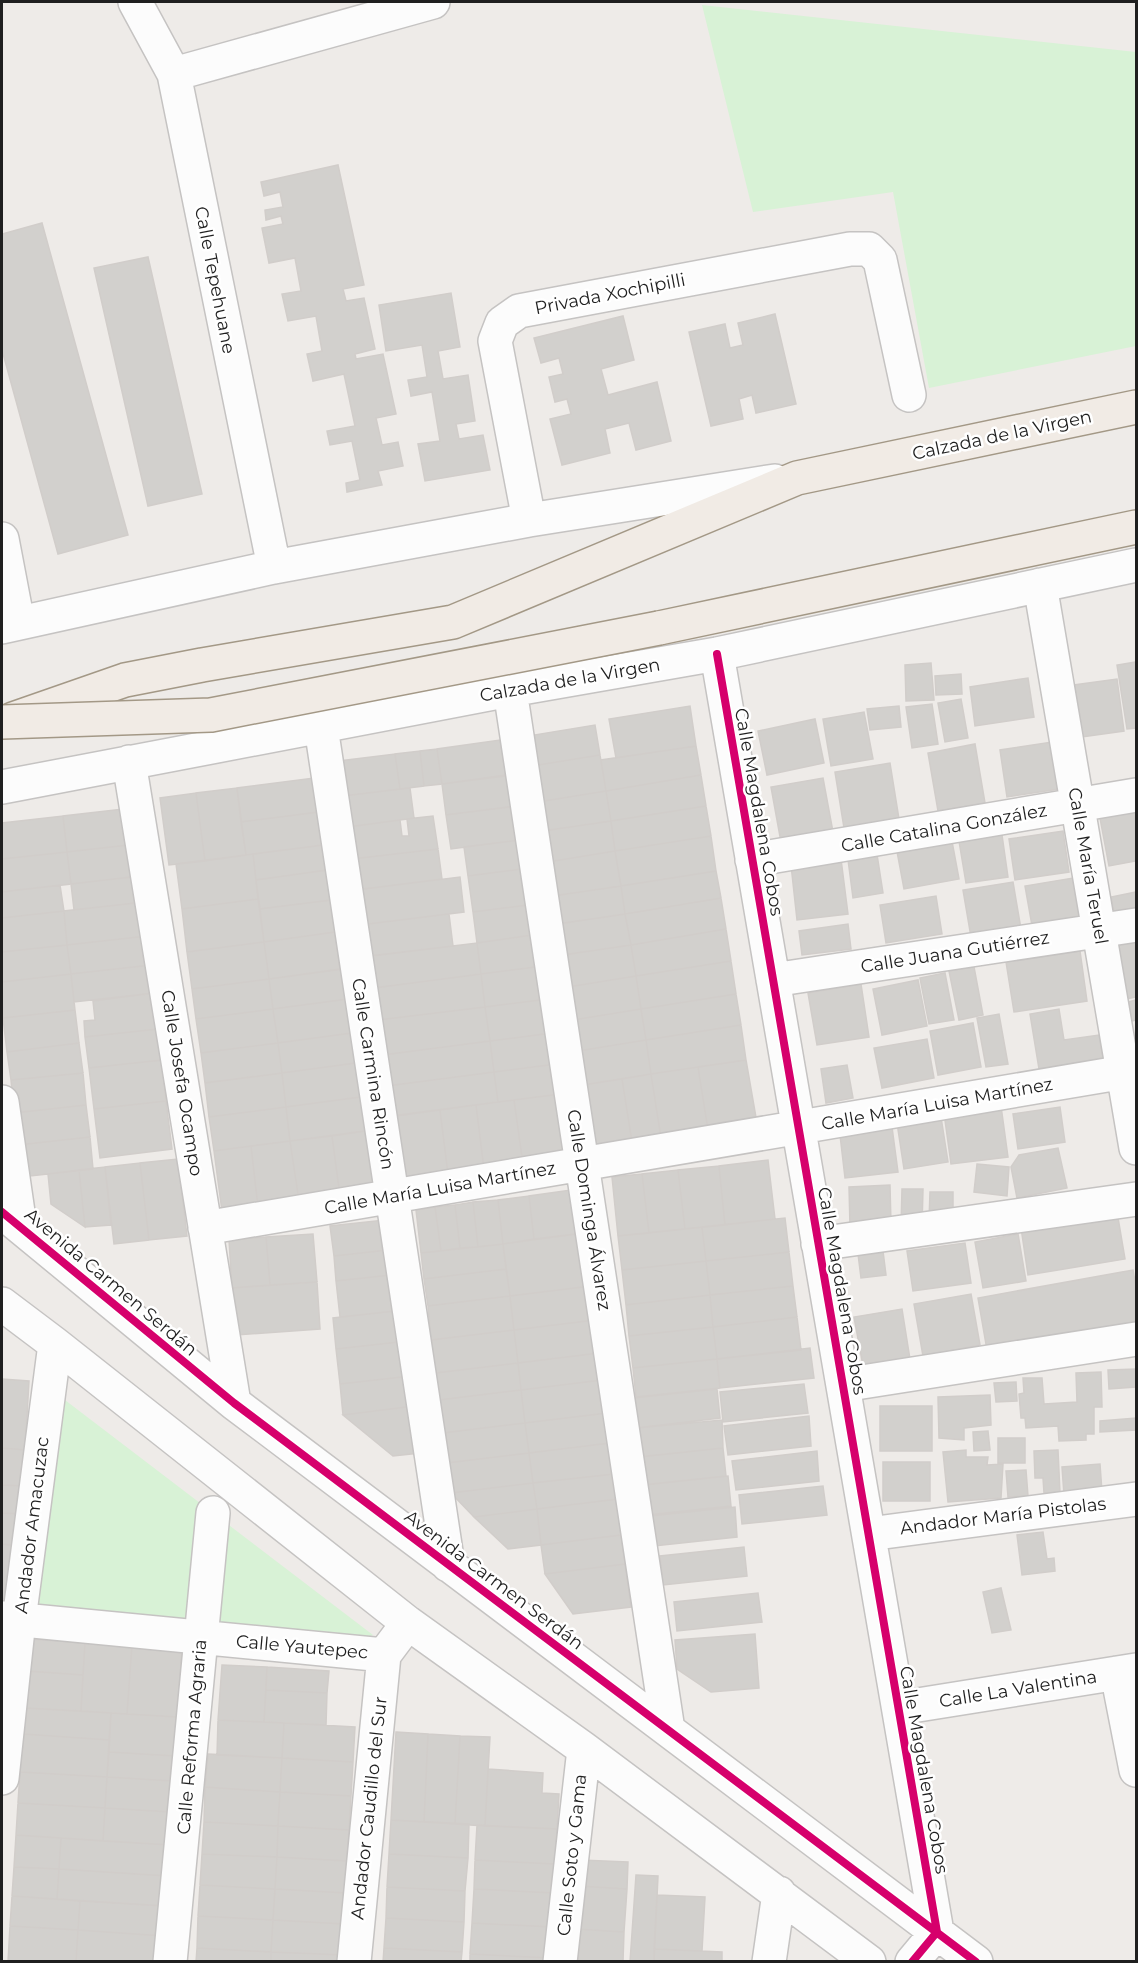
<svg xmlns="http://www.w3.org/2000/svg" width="1138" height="1963" font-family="Montserrat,sans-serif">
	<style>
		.park { fill: #d8f2d6 }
		.building { fill: #d2d0cd; stroke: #d1cdca; stroke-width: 1.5 }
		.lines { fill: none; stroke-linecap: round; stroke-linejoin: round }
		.minor-casing { stroke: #c5c3c2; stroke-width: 36 }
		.major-casing { stroke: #a39886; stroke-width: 36 }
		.minor { stroke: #fcfcfc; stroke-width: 33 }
		.major { stroke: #f1ebe5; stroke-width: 33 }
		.major-bridge-casing { stroke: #a39886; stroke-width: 36; stroke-linecap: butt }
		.major-bridge { stroke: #f1ebe5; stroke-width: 33 }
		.cycleway-casing { stroke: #fff; stroke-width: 11 }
		.cycleway { stroke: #d6006c; stroke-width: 8 }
		.labels { text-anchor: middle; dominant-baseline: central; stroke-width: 5; stroke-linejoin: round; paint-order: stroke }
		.street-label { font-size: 18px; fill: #1f1f1f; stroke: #fff }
	</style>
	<rect width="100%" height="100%" fill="#eeebe8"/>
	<path class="park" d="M702 5 1136 52V346L929 388 893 192 753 212Z
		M61 1397 373 1635 365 1639 219 1622 32 1613Z"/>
	<path class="building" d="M338 165 364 285 343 289 346 301 364 298 375 349 355 354 356 359 383 354 396 414 376 418 382 445 398 442 403 466 378 471 382 485 347 492 346 483 360 480 352 441 330 445 327 431 355 426 344 374 313 381 307 354 322 351 316 316 288 321 282 294 301 291 295 258 269 263 262 228 283 224 281 216 266 220 265 210 283 207 280 192 264 196 261 182Z
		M42 223 128 535 58 554 2 350V234Z
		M148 257 202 494 148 506 94 268Z
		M451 293 460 347 438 351 443 379 468 375 475 421 456 424 459 439 483 435 490 470 425 481 418 444 440 441 432 392 411 396 408 380 427 377 422 345 386 351 379 305Z
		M775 314 796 404 756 413 752 395 739 399 743 419 711 426 689 332 725 324 730 348 743 345 738 323Z
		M623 316 634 360 601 369 608 395 657 382 671 441 636 450 629 423 605 429 610 453 562 465 550 419 571 414 567 399 555 402 549 377 563 374 559 358 541 363 534 338Z
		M1136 662V728L1127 729 1117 665Z
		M931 663 934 700 906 701 905 665Z
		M961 674 962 694 936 695 935 676Z
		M1028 678 1034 717 975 726 970 687Z
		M1117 679 1124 731 1082 737 1074 685Z
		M961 699 968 738 945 742 938 703Z
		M932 704 938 744 912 748 906 707Z
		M690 706 696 746 616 758 609 719Z
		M899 706 901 727 870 730 867 709Z
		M864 712 873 759 831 766 823 719Z
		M815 719 824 763 767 775 758 731Z
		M595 725 600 755 532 766 528 736Z
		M500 740 506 775 442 784 437 749Z
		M1052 742 1059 789 1007 797 1000 750Z
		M975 744 985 803 938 811 928 753Z
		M696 746 701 775 606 791 601 760Z
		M437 749 442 784 424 786 420 751Z
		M420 751 424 786 400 789 395 754Z
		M395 754 400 789 343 796 339 761Z
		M600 755 606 791 538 802 532 766Z
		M890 763 899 819 844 828 835 772Z
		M513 775 517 806 446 815 442 784Z
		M701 775 706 806 611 821 606 791Z
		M314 778 319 812 241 822 237 788Z
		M823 778 833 832 781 842 771 787Z
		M237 788 246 855 205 861 196 793Z
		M410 788 414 818 348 827 343 796Z
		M606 791 611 821 543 831 538 802Z
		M196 793 205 861 169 865 160 798Z
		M523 805 527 839 451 849 446 815Z
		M706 806 711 836 615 851 611 821Z
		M132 808 137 844 67 852 63 816Z
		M1136 811V861L1109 866 1100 818Z
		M319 812 323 845 246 855 241 822Z
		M63 816 67 852 2 859V823Z
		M433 816 438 849 352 859 348 827 400 820 402 836H409L407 819Z
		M611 821 615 851 548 862 543 831Z
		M1001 828 1008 877 966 883 958 835Z
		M1063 831 1069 872 1015 880 1009 839Z
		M711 836 716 871 621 886 615 851Z
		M951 836 959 879 904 889 896 846Z
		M527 839 530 868 468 876 464 847Z
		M137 844 140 876 71 884 67 852Z
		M323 845 327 870 256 880 253 854Z
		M876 848 883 893 853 898 847 852Z
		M438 849 442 879 356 890 352 859Z
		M615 851 621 886 553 896 548 862Z
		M67 852 71 884 2 892V859Z
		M253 854 258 899 182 909 176 864Z
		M841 859 848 914 797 920 791 865Z
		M530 868 536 904 473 912 468 876Z
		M327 870 331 900 260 909 256 880Z
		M716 871 721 898 625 914 621 886Z
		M140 876 144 902 74 910 71 884Z
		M460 877 464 912 360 925 356 890Z
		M1079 877 1087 928 1034 937 1025 886Z
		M1013 882 1022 935 972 943 963 890Z
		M60 885 64 911 2 918V892Z
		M621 886 625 914 558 924 553 896Z
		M1136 892V917L1116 921 1111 897Z
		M936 896 942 934 886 943 880 905Z
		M721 898 726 929 631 945 625 914Z
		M258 899 264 942 187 952 182 909Z
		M331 900 335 932 264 942 260 909Z
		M144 902 147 936 67 945 64 911Z
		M536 904 539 934 477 943 473 912Z
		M64 911 67 945 2 952V918Z
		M449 914 453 946 364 957 360 925Z
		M625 914 631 945 563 955 558 924Z
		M848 924 851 949 802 955 799 931Z
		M726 929 731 961 636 976 631 945Z
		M335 932 340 969 269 979 264 942Z
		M539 934 543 966 481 974 477 943Z
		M147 936 151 965 71 974 67 945Z
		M264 942 269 979 192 989 187 952Z
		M1136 942V997L1126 999 1117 945Z
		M477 943 481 974 374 988 370 956Z
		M67 945 71 974 2 982V952Z
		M631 945 636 976 568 987 563 955Z
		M1080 951 1087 1001 1014 1012 1006 962Z
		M731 961 736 994 641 1009 636 976Z
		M151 965 154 993 74 1002 71 974Z
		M543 966 548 999 485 1007 481 974Z
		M974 967 983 1015 959 1020 949 971Z
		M351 968 355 998 273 1009 269 979Z
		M945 973 954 1020 929 1024 920 978Z
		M71 974 75 1010 3 1018 2 982Z
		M481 974 485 1007 378 1020 374 988Z
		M636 976 641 1009 573 1020 568 987Z
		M269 979 273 1009 196 1019 192 989Z
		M918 980 927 1026 882 1035 873 989Z
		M861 984 869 1037 817 1045 808 993Z
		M154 993 158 1029 85 1037 84 1021 95 1020 93 1001Z
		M736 994 741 1025 646 1040 641 1009Z
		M355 998 359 1032 278 1043 273 1009Z
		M548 999 552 1033 490 1041 485 1007Z
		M1136 1000V1020L1132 1021 1128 1002Z
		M485 1007 490 1041 383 1055 378 1020Z
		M273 1009 278 1043 201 1053 196 1019Z
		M641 1009 646 1040 578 1051 573 1020Z
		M1059 1009 1064 1040 1099 1035 1103 1059 1039 1069 1030 1014Z
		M75 1010 79 1043 7 1052 3 1018Z
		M999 1014 1008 1064 986 1067 977 1018Z
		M973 1023 981 1067 938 1075 930 1031Z
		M741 1025 746 1060 651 1074 646 1040Z
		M158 1029 162 1060 89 1068 85 1037Z
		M359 1032 363 1062 282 1073 278 1043Z
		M552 1033 556 1064 494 1072 490 1041Z
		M927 1039 934 1078 882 1088 874 1048Z
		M646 1040 651 1074 583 1085 578 1051Z
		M490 1041 494 1072 387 1086 383 1055Z
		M79 1043 83 1073 11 1080 7 1052Z
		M278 1043 282 1073 205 1083 201 1053Z
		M162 1060 166 1101 94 1109 89 1068Z
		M746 1060 757 1123 708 1130 698 1067Z
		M363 1062 368 1096 286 1107 282 1073Z
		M556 1064 560 1094 498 1102 494 1072Z
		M847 1065 853 1098 826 1103 821 1069Z
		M698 1067 708 1130 661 1138 651 1074Z
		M494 1072 498 1102 391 1116 387 1086Z
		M83 1073 86 1105 14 1113 11 1080Z
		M282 1073 286 1107 209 1117 205 1083Z
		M651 1074 661 1138 632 1142 622 1079Z
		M622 1079 632 1142 593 1148 583 1085Z
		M560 1094 568 1158 523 1164 514 1100Z
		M368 1096 372 1130 290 1141 286 1107Z
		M514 1100 523 1164 484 1169 476 1105Z
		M166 1101 172 1149 100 1158 94 1109Z
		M86 1105 90 1137 18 1145 14 1113Z
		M476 1105 484 1169 448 1174 440 1110Z
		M1001 1106 1008 1157 951 1164 944 1113Z
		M286 1107 290 1141 214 1151 209 1117Z
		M1060 1107 1065 1142 1018 1149 1013 1114Z
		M440 1110 448 1174 405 1179 396 1116Z
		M941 1117 948 1162 904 1169 897 1123Z
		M892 1127 898 1172 845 1178 840 1135Z
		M372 1130 380 1191 340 1196 332 1136Z
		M332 1136 340 1196 299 1201 290 1141Z
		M90 1137 93 1169 21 1177 18 1145Z
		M290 1141 299 1201 258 1207 251 1146Z
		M251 1146 258 1207 222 1211 214 1151Z
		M1058 1148 1067 1188 1017 1198 1011 1167 1019 1155Z
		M178 1159 187 1236 149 1240 140 1163Z
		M768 1160 775 1219 725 1225 719 1166Z
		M140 1163 149 1240 114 1244 105 1167Z
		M977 1164 1009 1167 1007 1196 974 1192Z
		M719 1166 725 1225 685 1229 678 1170Z
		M105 1167 111 1225 85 1227 79 1170Z
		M79 1170 85 1227 51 1204 48 1174Z
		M678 1170 685 1229 649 1233 642 1174Z
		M642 1174 649 1233 618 1236 612 1177Z
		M890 1185 891 1224 850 1226 849 1187Z
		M578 1189 584 1233 534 1239 529 1196Z
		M902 1189H923L922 1227H901Z
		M930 1192H953V1222L929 1221Z
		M529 1196 534 1239 503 1244 498 1200Z
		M498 1200 503 1244 478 1247 473 1202Z
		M473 1202 478 1247 460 1248 455 1205Z
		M455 1205 460 1248 441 1251 435 1207Z
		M1116 1206 1125 1259 1028 1275 1020 1221Z
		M435 1207 441 1251 421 1253 416 1210Z
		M785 1218 789 1252 706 1261 702 1227Z
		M394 1219 397 1249 334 1256 330 1226Z
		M702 1227 706 1261 622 1270 618 1236Z
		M584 1233 591 1286 510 1296 503 1244Z
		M313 1234 317 1282 270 1285 266 1237Z
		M1018 1234 1026 1281 983 1288 975 1242Z
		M266 1237 270 1285 232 1288 229 1240Z
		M965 1243 971 1283 913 1291 907 1251Z
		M503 1244 506 1269 424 1279 421 1253Z
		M397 1249 400 1274 336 1281 334 1256Z
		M883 1251 886 1275 861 1278 858 1254Z
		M789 1252 793 1286 710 1295 706 1261Z
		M706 1261 710 1295 626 1305 622 1270Z
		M506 1269 510 1296 428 1306 424 1279Z
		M1133 1270 1136 1287V1330L987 1350 978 1298Z
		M400 1274 404 1310 340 1317 336 1281Z
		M317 1282 320 1329 236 1335 232 1288Z
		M591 1286 595 1320 514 1330 510 1296Z
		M793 1286 797 1317 713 1327 710 1295Z
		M971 1294 980 1345 923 1356 914 1304Z
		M710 1295 713 1327 629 1336 626 1305Z
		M510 1296 514 1330 431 1340 428 1306Z
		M902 1309 910 1359 863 1366 854 1317Z
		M404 1310 408 1341 336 1349 333 1318Z
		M797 1317 801 1350 717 1359 713 1327Z
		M595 1320 599 1353 518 1363 514 1330Z
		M713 1327 717 1359 633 1368 629 1336Z
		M514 1330 518 1363 436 1373 431 1340Z
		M408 1341 411 1376 340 1384 336 1349Z
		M810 1348 814 1378 720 1388 717 1359Z
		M599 1353 602 1380 521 1390 518 1363Z
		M717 1359 720 1388 636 1397 633 1368Z
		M518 1363 521 1390 439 1400 436 1373Z
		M1136 1369V1387L1109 1389 1108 1370Z
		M1101 1372 1102 1407H1094V1434H1086V1440L1059 1441 1058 1426 1026 1428 1025 1418H1021L1019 1394 1024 1393 1023 1378H1042L1044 1404 1077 1402 1076 1373Z
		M411 1376 414 1406 343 1415 340 1384Z
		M2 1379 29 1381 25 1450 2 1448Z
		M602 1380 607 1413 525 1423 521 1390Z
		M1016 1382 1017 1401 996 1402 994 1383Z
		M804 1384 808 1413 723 1422 720 1392Z
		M717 1389 720 1418 636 1428 633 1398Z
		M521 1390 525 1423 443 1433 439 1400Z
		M990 1395 991 1425 964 1428V1440L939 1438 938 1397Z
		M414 1406 420 1453 393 1456 343 1415Z
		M880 1406H932V1451H880Z
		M607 1413 610 1443 529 1453 525 1423Z
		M809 1416 811 1446 728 1455 724 1426Z
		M1136 1418V1430L1100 1432V1421Z
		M722 1420 723 1448 640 1457 637 1428Z
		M525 1423 529 1453 447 1463 443 1433Z
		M988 1431 990 1450 974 1451 973 1432Z
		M998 1438H1025V1463H998Z
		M610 1443 614 1474 533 1483 529 1453Z
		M2 1448 25 1450 23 1486 2 1485Z
		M723 1448 726 1476 642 1485 639 1457Z
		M966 1450V1457H988L987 1465 1003 1464 1001 1498 948 1502 943 1452Z
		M1058 1450 1060 1493H1044L1043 1478H1035L1034 1451Z
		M817 1451 819 1481 736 1490 732 1461Z
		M529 1453 533 1483 451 1493 447 1463Z
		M883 1462H930V1501H883Z
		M1100 1464 1102 1492 1064 1495 1062 1467Z
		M1026 1470 1028 1496 1008 1497 1006 1471Z
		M614 1474 618 1499 537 1509 533 1483Z
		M728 1476 731 1506 647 1515 644 1485Z
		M533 1483 537 1509 474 1517 451 1493Z
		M2 1485 23 1486 21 1514 2 1513Z
		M823 1486 827 1515 742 1524 739 1495Z
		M618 1499 621 1535 541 1545 537 1509Z
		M735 1507 737 1537 654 1546 650 1516Z
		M537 1509 541 1545 508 1549 474 1517Z
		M2 1513 21 1514 19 1546 2 1544Z
		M1043 1532 1047 1559 1054 1558 1055 1571 1022 1575 1017 1535Z
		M621 1535 625 1564 545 1574 541 1545Z
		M2 1544 12 1545 8 1599H2Z
		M744 1547 747 1576 663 1585 660 1556Z
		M625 1564 631 1607 573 1614 545 1574Z
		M1001 1588 1011 1630 992 1633 983 1592Z
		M758 1593 762 1622 677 1631 674 1602Z
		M755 1634 759 1688 711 1692 677 1669 675 1640Z
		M28 1639 85 1643 83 1675 27 1671Z
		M85 1643 132 1645 127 1714 81 1711Z
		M132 1645 182 1649 177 1717 127 1714Z
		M222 1665 267 1667 264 1722 218 1720Z
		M267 1667 329 1671 327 1693 266 1690Z
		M27 1671 83 1675 81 1711 24 1708Z
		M266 1690 327 1693 326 1725 264 1722Z
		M24 1708 111 1713 109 1740 23 1734Z
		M111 1713 177 1717 175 1756 109 1752Z
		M218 1720 284 1723 282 1758 217 1755Z
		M284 1723 355 1727 353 1762 282 1758Z
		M396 1732 428 1734 424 1822 391 1820Z
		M23 1734 109 1740 107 1777 20 1772Z
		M428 1734 460 1736 455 1824 424 1822Z
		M460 1736 490 1737 485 1826 455 1824Z
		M109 1752 175 1756 173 1781 107 1777Z
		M208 1754 282 1758 280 1792 205 1787Z
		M282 1758 353 1762 351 1796 280 1792Z
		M488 1769 543 1773 542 1793 559 1794 557 1829 485 1826Z
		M20 1772 107 1777 105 1808 18 1803Z
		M107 1777 173 1781 171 1812 105 1808Z
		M205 1787 280 1792 278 1826 204 1822Z
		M280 1792 351 1796 349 1830 278 1826Z
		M18 1803 105 1808 103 1841 16 1835Z
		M105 1808 171 1812 169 1845 103 1841Z
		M391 1820 469 1824 468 1858 389 1854Z
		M204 1822 278 1826 277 1857 202 1854Z
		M477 1825 557 1829 555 1864 475 1860Z
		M278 1826 349 1830 347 1861 277 1857Z
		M16 1835 61 1838 59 1869 14 1867Z
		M61 1838 169 1845 167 1876 59 1869Z
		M202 1854 277 1857 275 1889 200 1885Z
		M389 1854 468 1858 465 1891 387 1887Z
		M277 1857 347 1861 346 1893 275 1889Z
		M475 1860 555 1864 554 1893 474 1889Z
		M580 1860 628 1862 627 1889 578 1886Z
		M14 1867 59 1869 57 1899 12 1896Z
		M59 1869 167 1876 165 1906 57 1899Z
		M636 1875 658 1876 654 1962H630Z
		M200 1885 275 1889 273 1920 198 1916Z
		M578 1886 627 1889 624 1932 576 1929Z
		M387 1887 465 1891 464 1922 386 1918Z
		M275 1889 346 1893 344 1924 273 1920Z
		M474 1889 554 1893 552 1927 472 1923Z
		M657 1895 705 1897 702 1951 654 1949Z
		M12 1896 80 1901 78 1930 10 1926Z
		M80 1901 165 1906 163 1936 78 1930Z
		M198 1916 273 1920 271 1952 197 1948Z
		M386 1918 464 1922 462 1952 384 1948Z
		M273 1920 344 1924 342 1955 271 1952Z
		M472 1923 552 1927 550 1958 470 1954Z
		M10 1926 78 1930 76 1962H8Z
		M576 1929 624 1932 623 1962H574Z
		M78 1930 163 1936 161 1962H76Z
		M197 1948 271 1952V1962H196Z
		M384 1948 462 1952 461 1962H383Z
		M654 1949 722 1952V1962H654Z
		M271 1952 342 1955V1962H271Z
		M470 1954 550 1958V1962H470Z"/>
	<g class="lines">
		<defs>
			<path id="minor" d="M135 2 174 74 274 567
				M174 74 433 2
				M529 520 495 341 502 323 519 311 850 249H869L880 260 909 395
				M2 539 18 623
				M1040 585 1136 1148
				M2 627 274 567 529 520 775 481
				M717 654 937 1932 912 1962
				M510 690 668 1730
				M321 727 448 1565
				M129 762 234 1403
				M2 787 510 690 717 654 1136 565
				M752 860 1136 795
				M773 980 1136 925
				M2 1102 20 1226
				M2 1212 234 1403 976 1962
				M205 1228 1136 1070
				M818 1244 1136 1199
				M2 1304 55 1344 408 1623 584 1749 869 1962
				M843 1385 1136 1339
				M869 1534 1136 1499
				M2 1618 384 1655 408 1623
				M1117 1673 1136 1770
				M899 1708 1136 1670
				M2 1778 19 1620 55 1344
				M170 1962 213 1513
				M354 1962 384 1655
				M560 1962 584 1749
				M769 1962 779 1893"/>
			<path id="major" d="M659 628 1136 527
				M13 719 125 680 202 665 453 622 797 478 1136 407"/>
		</defs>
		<use href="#minor" class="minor-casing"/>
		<use href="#major" class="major-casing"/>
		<use href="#minor" class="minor"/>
		<use href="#major" class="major"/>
		<defs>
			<path id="major-bridge" d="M2 722 211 715 659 628"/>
		</defs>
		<use href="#major-bridge" class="major-bridge-casing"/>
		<use href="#major-bridge" class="major-bridge"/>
		<defs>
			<path id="cycleway" d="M717 654 937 1932 912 1962
				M2 1212 234 1403 976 1962"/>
		</defs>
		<use href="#cycleway" class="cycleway-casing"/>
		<use href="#cycleway" class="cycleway"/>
	</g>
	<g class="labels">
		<g class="street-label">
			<text transform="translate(215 280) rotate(79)">Calle Tepehuane</text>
			<text transform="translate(610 294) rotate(-11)">Privada Xochipilli</text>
			<text transform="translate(1002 435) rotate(-12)">Calzada de la Virgen</text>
			<text transform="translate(570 680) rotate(-10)">Calzada de la Virgen</text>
			<text transform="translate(759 812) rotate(80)">Calle Magdalena Cobos</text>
			<text transform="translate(944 828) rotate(-10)">Calle Catalina González</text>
			<text transform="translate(1088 866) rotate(80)">Calle María Teruel</text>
			<text transform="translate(955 952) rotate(-9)">Calle Juana Gutiérrez</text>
			<text transform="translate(373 1074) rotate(81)">Calle Carmina Rincón</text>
			<text transform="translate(182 1083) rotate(81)">Calle Josefa Ocampo</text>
			<text transform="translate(937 1104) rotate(-10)">Calle María Luisa Martínez</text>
			<text transform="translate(440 1188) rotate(-10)">Calle María Luisa Martínez</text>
			<text transform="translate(589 1210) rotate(81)">Calle Dominga Álvarez</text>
			<text transform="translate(111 1282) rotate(40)">Avenida Carmen Serdán</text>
			<text transform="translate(842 1291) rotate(80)">Calle Magdalena Cobos</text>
			<text transform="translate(1003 1516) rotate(-7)">Andador María Pistolas</text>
			<text transform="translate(32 1525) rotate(-83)">Andador Amacuzac</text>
			<text transform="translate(494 1580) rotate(37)">Avenida Carmen Serdán</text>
			<text transform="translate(302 1647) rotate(5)">Calle Yautepec</text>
			<text transform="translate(1018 1689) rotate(-9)">Calle La Valentina</text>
			<text transform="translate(192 1737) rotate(-85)">Calle Reforma Agraria</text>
			<text transform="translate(924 1770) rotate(80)">Calle Magdalena Cobos</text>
			<text transform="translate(369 1808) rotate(-84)">Andador Caudillo del Sur</text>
			<text transform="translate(572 1855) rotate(-84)">Calle Soto y Gama</text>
		</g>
	</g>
	<rect width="1138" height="1963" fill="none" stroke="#1f1f1f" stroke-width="6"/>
</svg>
